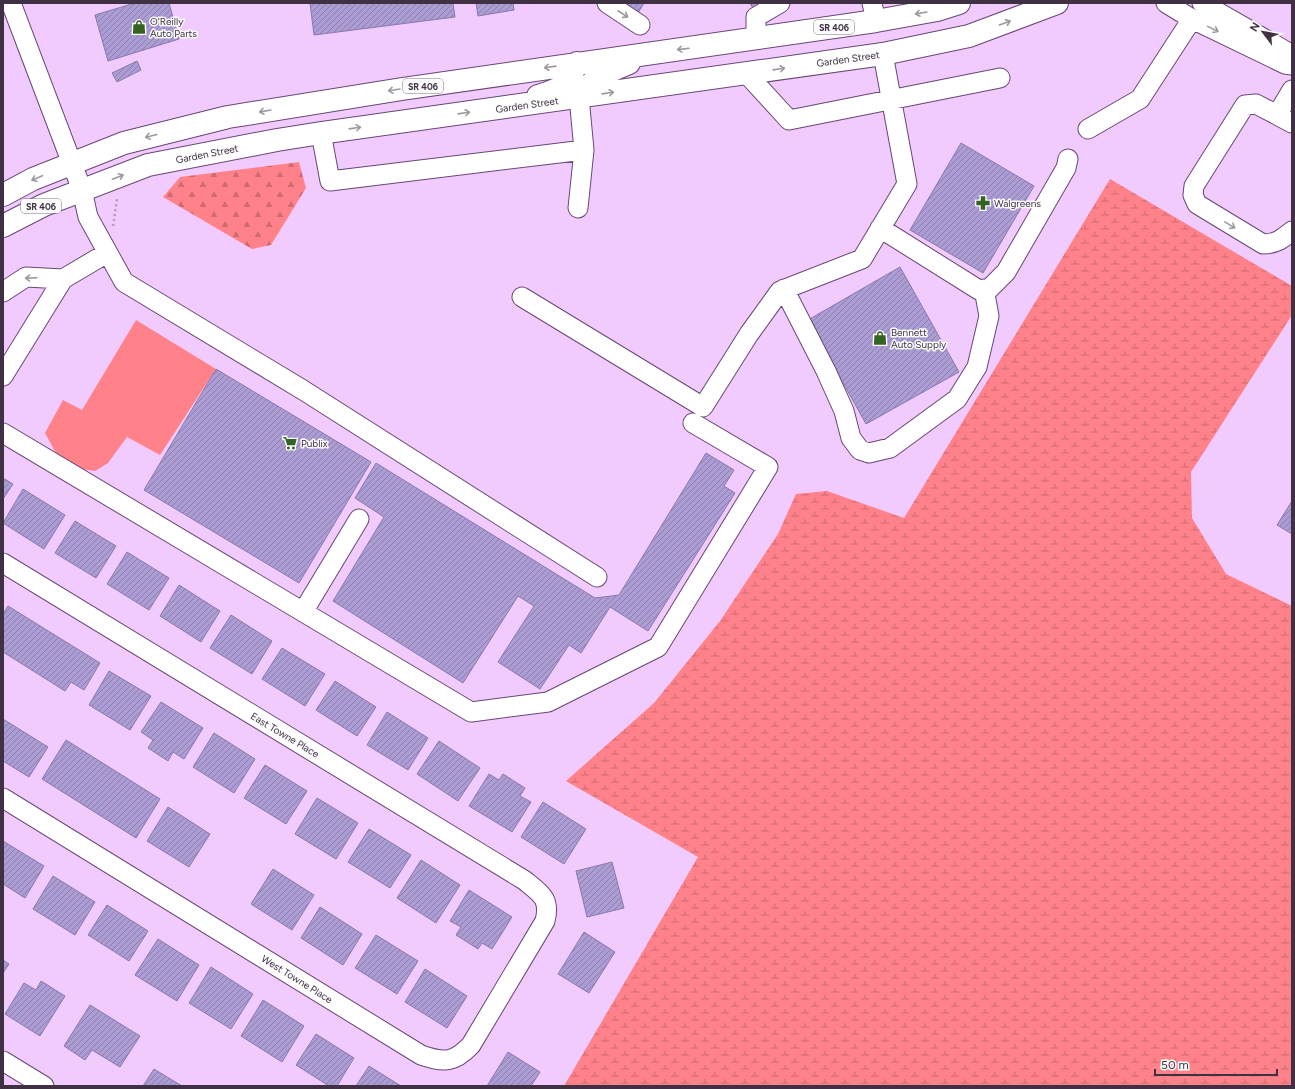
<svg xmlns="http://www.w3.org/2000/svg" width="1295" height="1089" font-family="Figtree,sans-serif">
	<style>
		.grass { fill: #ff828a }
		.forest { fill: url(#forest-firs) }
		.wetland { fill: url(#wetland-marsh) }
		.building { fill: url(#building-hatch); stroke: #8979ae }
		.lines { fill: none; stroke-linecap: round; stroke-linejoin: round }
		.minor-casing { stroke: #684773; stroke-width: 21 }
		.major-casing { stroke: #684773; stroke-width: 24 }
		.path { stroke: #b496be; stroke-width: 2.5; stroke-dasharray: 2 3; stroke-linecap: butt }
		.minor { stroke: #fff; stroke-width: 19 }
		.major { stroke: #fff; stroke-width: 22 }
		.oneway { stroke: #9f98a2 }
		.labels { text-anchor: middle; dominant-baseline: central; stroke-width: 3; stroke-linejoin: round; paint-order: stroke }
		.shield { fill: #fcfcfc; stroke: #786d7b; stroke-width: 1 }
		.shield-label { font-size: 9px; font-weight: bold; fill: #3f3044 }
		.poi-label { font-size: 10px; fill: #3f3044; stroke: #fcfcfc; text-anchor: start }
		.street-label { font-size: 10px; fill: #3f3044; stroke: #fcfcfc }
	</style>
	<defs>
		<pattern id="forest-firs" width="22" height="20" patternUnits="userSpaceOnUse"><rect width="22" height="20" fill="#ff828a"/><path d="M5 1l3.5 6h-7zM16 11l3.5 6h-7z" fill="#d06b72"/></pattern>
		<pattern id="wetland-marsh" width="20" height="14" patternUnits="userSpaceOnUse"><rect width="20" height="14" fill="#ff828a"/><path d="M1 5h8M5 5V1M11 12h8M15 12V8" fill="none" stroke="#d06b72"/></pattern>
		<pattern id="building-hatch" width="6" height="6" patternUnits="userSpaceOnUse"><rect width="6" height="6" fill="#ac9cd4"/><path d="M-1 1l2-2M0 6l6-6M5 7l2-2" fill="none" stroke="#8d80ae"/></pattern>
	</defs>
	<rect width="100%" height="100%" fill="#f2cbfe"/>
	<path class="grass" d="M136 320 216 369 160 455 127 437 108 463 95 471 75 468 57 455 45 433 63 400 82 410Z"/>
	<path class="forest" d="M299 162 306 188 271 245 252 249 163 197 180 177Z"/>
	<path class="wetland" d="M1110 179 1292 286V315L1191 472 1192 518 1226 574 1292 606V1086H564L698 857 566 781 654 703 720 621 778 534 796 494 827 491 904 518Z"/>
	<path class="building" d="M135 3H169L179 39 108 61 95 15Z
		M310 3H453L455 17 314 35Z
		M476 3H513L514 10 478 16Z
		M623 3H644L638 13Z
		M750 3H770L755 12Z
		M137 61 141 70 117 82 112 73Z
		M961 143 1034 186 983 273 910 230Z
		M900 267 959 372 866 424 808 320Z
		M216 369 371 462 299 583 144 490Z
		M706 453 734 470 724 486 735 493 648 631 610 607 581 653 569 645 540 689 498 662 534 606 518 596 463 683 333 601 384 517 355 498 376 463 595 598 619 595Z
		M3 478 13 484 3 499Z
		M23 489 65 515 44 549 3 523Z
		M1292 501V534L1277 525Z
		M75 521 116 546 96 578 55 553Z
		M127 552 169 578 149 610 107 584Z
		M179 585 220 611 201 642 160 616Z
		M8 606 100 663 84 690 71 682 65 691 3 652V614Z
		M231 615 272 641 252 674 210 648Z
		M282 648 325 674 305 706 262 679Z
		M109 671 151 696 130 730 89 705Z
		M335 681 376 707 357 736 316 710Z
		M161 702 203 728 184 759 173 752 168 761 148 748 153 740 141 732Z
		M387 712 428 738 408 770 367 745Z
		M3 719 48 747 29 777 3 761Z
		M214 733 255 759 234 793 193 767Z
		M66 740 160 799 136 838 42 779Z
		M439 741 480 768 458 801 417 774Z
		M265 765 307 791 286 824 244 798Z
		M489 774 499 780 503 774 525 788 520 796 531 802 512 832 469 806Z
		M317 798 358 823 336 859 295 834Z
		M543 802 586 829 564 864 521 837Z
		M168 807 210 834 189 867 147 841Z
		M369 829 411 855 390 888 348 862Z
		M3 841 44 866 25 898 3 884Z
		M421 860 460 885 436 923 397 898Z
		M612 862 624 908 587 917 576 871Z
		M273 869 314 895 292 930 251 904Z
		M53 876 95 902 75 935 33 909Z
		M469 890 512 917 492 949 482 943 478 949 456 935 461 927 450 921Z
		M107 905 148 931 129 961 88 935Z
		M320 907 362 934 343 965 301 938Z
		M584 932 615 952 589 993 558 974Z
		M376 935 418 961 397 994 355 968Z
		M158 939 199 965 177 1001 135 975Z
		M3 960 9 964 3 973Z
		M211 967 253 994 231 1029 189 1003Z
		M425 969 467 996 447 1028 405 1002Z
		M41 981 65 996 40 1036 5 1014 24 983 36 990Z
		M263 1000 304 1026 282 1062 241 1036Z
		M90 1005 140 1036 120 1067 92 1050 85 1060 64 1046Z
		M316 1034 354 1058 337 1086H329L296 1065Z
		M508 1052 540 1072 531 1086H487Z
		M369 1066 401 1086H356Z
		M154 1069 182 1086H143Z"/>
	<g class="lines">
		<defs>
			<path id="minor" d="M11 3 82 190 88 217 124 282 303 390 597 577
				M607 3 640 25
				M872 3 876 21
				M1166 3 1192 19 1285 64 1292 65
				M1202 3 1289 53
				M756 38V17L780 3
				M746 73 789 120 1000 78
				M1292 90 1277 115 1256 104 1245 105 1194 186 1193 195 1197 204 1263 244C1276 244 1282 239 1292 231
				M1277 115 1292 123
				M1088 129 1140 99 1192 19
				M321 133 330 181 584 150
				M578 208 584 150 579 97
				M880 228 979 290 989 289 1006 272 1066 168 1068 159
				M784 289 826 371 844 411 851 438 860 450 869 453 890 448 957 399 977 367 989 316 984 289
				M3 292 26 277 63 279
				M522 297 703 407 749 334 780 291 862 259 907 184 883 54
				M3 376 63 279 107 253
				M3 433 471 712 548 702 658 647 768 467 693 423
				M3 563 524 880C540 893 551 898 545 921L471 1045C454 1063 444 1063 421 1055L3 798
				M303 612 359 519
				M3 1061 44 1086"/>
			<path id="major" d="M538 96C561 89 567 86 577 63
				M579 97C591 79 609 71 629 63
				M3 195 33 179 124 143 228 117 402 89 876 21 937 10 959 3
				M3 226 44 205 148 165 277 140 321 133 883 54 969 36 1057 3"/>
		</defs>
		<use href="#minor" class="minor-casing"/>
		<use href="#major" class="major-casing"/>
		<path class="path" d="M113 226 117 199"/>
		<use href="#minor" class="minor"/>
		<use href="#major" class="major"/>
	</g>
	<defs><path id="oneway-shaft" d="M-6 0H5M1.5-3L5.5 0L1.5 3" fill="none" stroke-width="1.6" stroke-linecap="round" stroke-linejoin="round"/></defs>
	<g class="oneway">
		<use href="#oneway-shaft" transform="translate(921 13) rotate(170)"/>
		<use href="#oneway-shaft" transform="translate(623 14) rotate(33)"/>
		<use href="#oneway-shaft" transform="translate(1005 23) rotate(-20)"/>
		<use href="#oneway-shaft" transform="translate(1213 29) rotate(26)"/>
		<use href="#oneway-shaft" transform="translate(683 49) rotate(173)"/>
		<use href="#oneway-shaft" transform="translate(550 67) rotate(172)"/>
		<use href="#oneway-shaft" transform="translate(779 69) rotate(-8)"/>
		<use href="#oneway-shaft" transform="translate(394 90) rotate(171)"/>
		<use href="#oneway-shaft" transform="translate(608 93) rotate(-8)"/>
		<use href="#oneway-shaft" transform="translate(265 111) rotate(170)"/>
		<use href="#oneway-shaft" transform="translate(464 113) rotate(-8)"/>
		<use href="#oneway-shaft" transform="translate(355 128) rotate(-8)"/>
		<use href="#oneway-shaft" transform="translate(151 136) rotate(166)"/>
		<use href="#oneway-shaft" transform="translate(118 177) rotate(-21)"/>
		<use href="#oneway-shaft" transform="translate(37 178) rotate(157)"/>
		<use href="#oneway-shaft" transform="translate(1230 225) rotate(31)"/>
		<use href="#oneway-shaft" transform="translate(31 278) rotate(178)"/>
	</g>
	<defs>
		<symbol id="shop-bare" viewBox="-9 -9 18 18"><path d="M-5-2.5h2.3a2.7 3.5 0 0 1 5.4 0H5L5.5 6h-11ZM-1.5-2.5h3a1.5 2.3 0 0 0-3 0Z" fill="#356322" stroke="#fcfcfc" stroke-width="2.5" paint-order="stroke"/></symbol>
		<symbol id="pharmacy-bare" viewBox="-9 -9 18 18"><path d="M-2-6h4v4h4v4h-4v4h-4v-4h-4v-4h4Z" fill="#356322" stroke="#fcfcfc" stroke-width="2.5" paint-order="stroke"/></symbol>
		<symbol id="supermarket-bare" viewBox="-9 -9 18 18"><path d="M-6-5.5h2.5l.6 2H6L4.5 2H-2.5L-4.4-4H-6ZM-1.5 3.2a1.3 1.3 0 1 0 .1 0ZM3 3.2a1.3 1.3 0 1 0 .1 0Z" fill="#356322" stroke="#fcfcfc" stroke-width="2.5" paint-order="stroke"/></symbol>
	</defs>
	<g fill-rule="evenodd">
		<use href="#shop-bare" x="129" y="17" width="20" height="20"/>
		<use href="#pharmacy-bare" x="973" y="193" width="20" height="20"/>
		<use href="#shop-bare" x="870" y="328" width="20" height="20"/>
		<use href="#supermarket-bare" x="280" y="433" width="20" height="20"/>
	</g>
	<g class="labels">
		<g class="shield">
			<rect x="814" y="20" width="40" height="14" rx="3"/>
			<rect x="403" y="79" width="40" height="14" rx="3"/>
			<rect x="21" y="199" width="40" height="14" rx="3"/>
		</g>
		<g class="shield-label">
			<text x="834" y="27">SR 406</text>
			<text x="423" y="86">SR 406</text>
			<text x="41" y="206">SR 406</text>
		</g>
		<g class="poi-label">
			<text x="150" y="21">O'Reilly<tspan x="150" dy="12">Auto Parts</tspan></text>
			<text x="994" y="203">Walgreens</text>
			<text x="891" y="332">Bennett<tspan x="891" dy="12">Auto Supply</tspan></text>
			<text x="301" y="443">Publix</text>
		</g>
		<g class="street-label">
			<text transform="translate(848 59) rotate(-8)">Garden Street</text>
			<text transform="translate(527 105) rotate(-8)">Garden Street</text>
			<text transform="translate(207 154) rotate(-11)">Garden Street</text>
			<text transform="translate(285 735) rotate(31)">East Towne Place</text>
			<text transform="translate(297 979) rotate(32)">West Towne Place</text>
		</g>
	</g>
	<rect width="1295" height="1089" fill="none" stroke="#3f3044" stroke-width="8"/>
	<g transform="translate(1263 32) rotate(302)" stroke="#fcfcfc" stroke-width="3" paint-order="stroke">
	<path d="M0-3L7 15L0 10L-7 15Z" fill="#3f3044"/>
	<text y="-6" font-size="11" font-weight="bold" text-anchor="middle" fill="#3f3044">N</text>
	</g>
	<path d="M1155 1069v6h122v-6" fill="none" stroke="#3f3044" stroke-width="2"/>
	<text x="1161" y="1069" font-size="12" fill="#3f3044" stroke="#fcfcfc" stroke-width="3" paint-order="stroke">50 m</text>
</svg>
